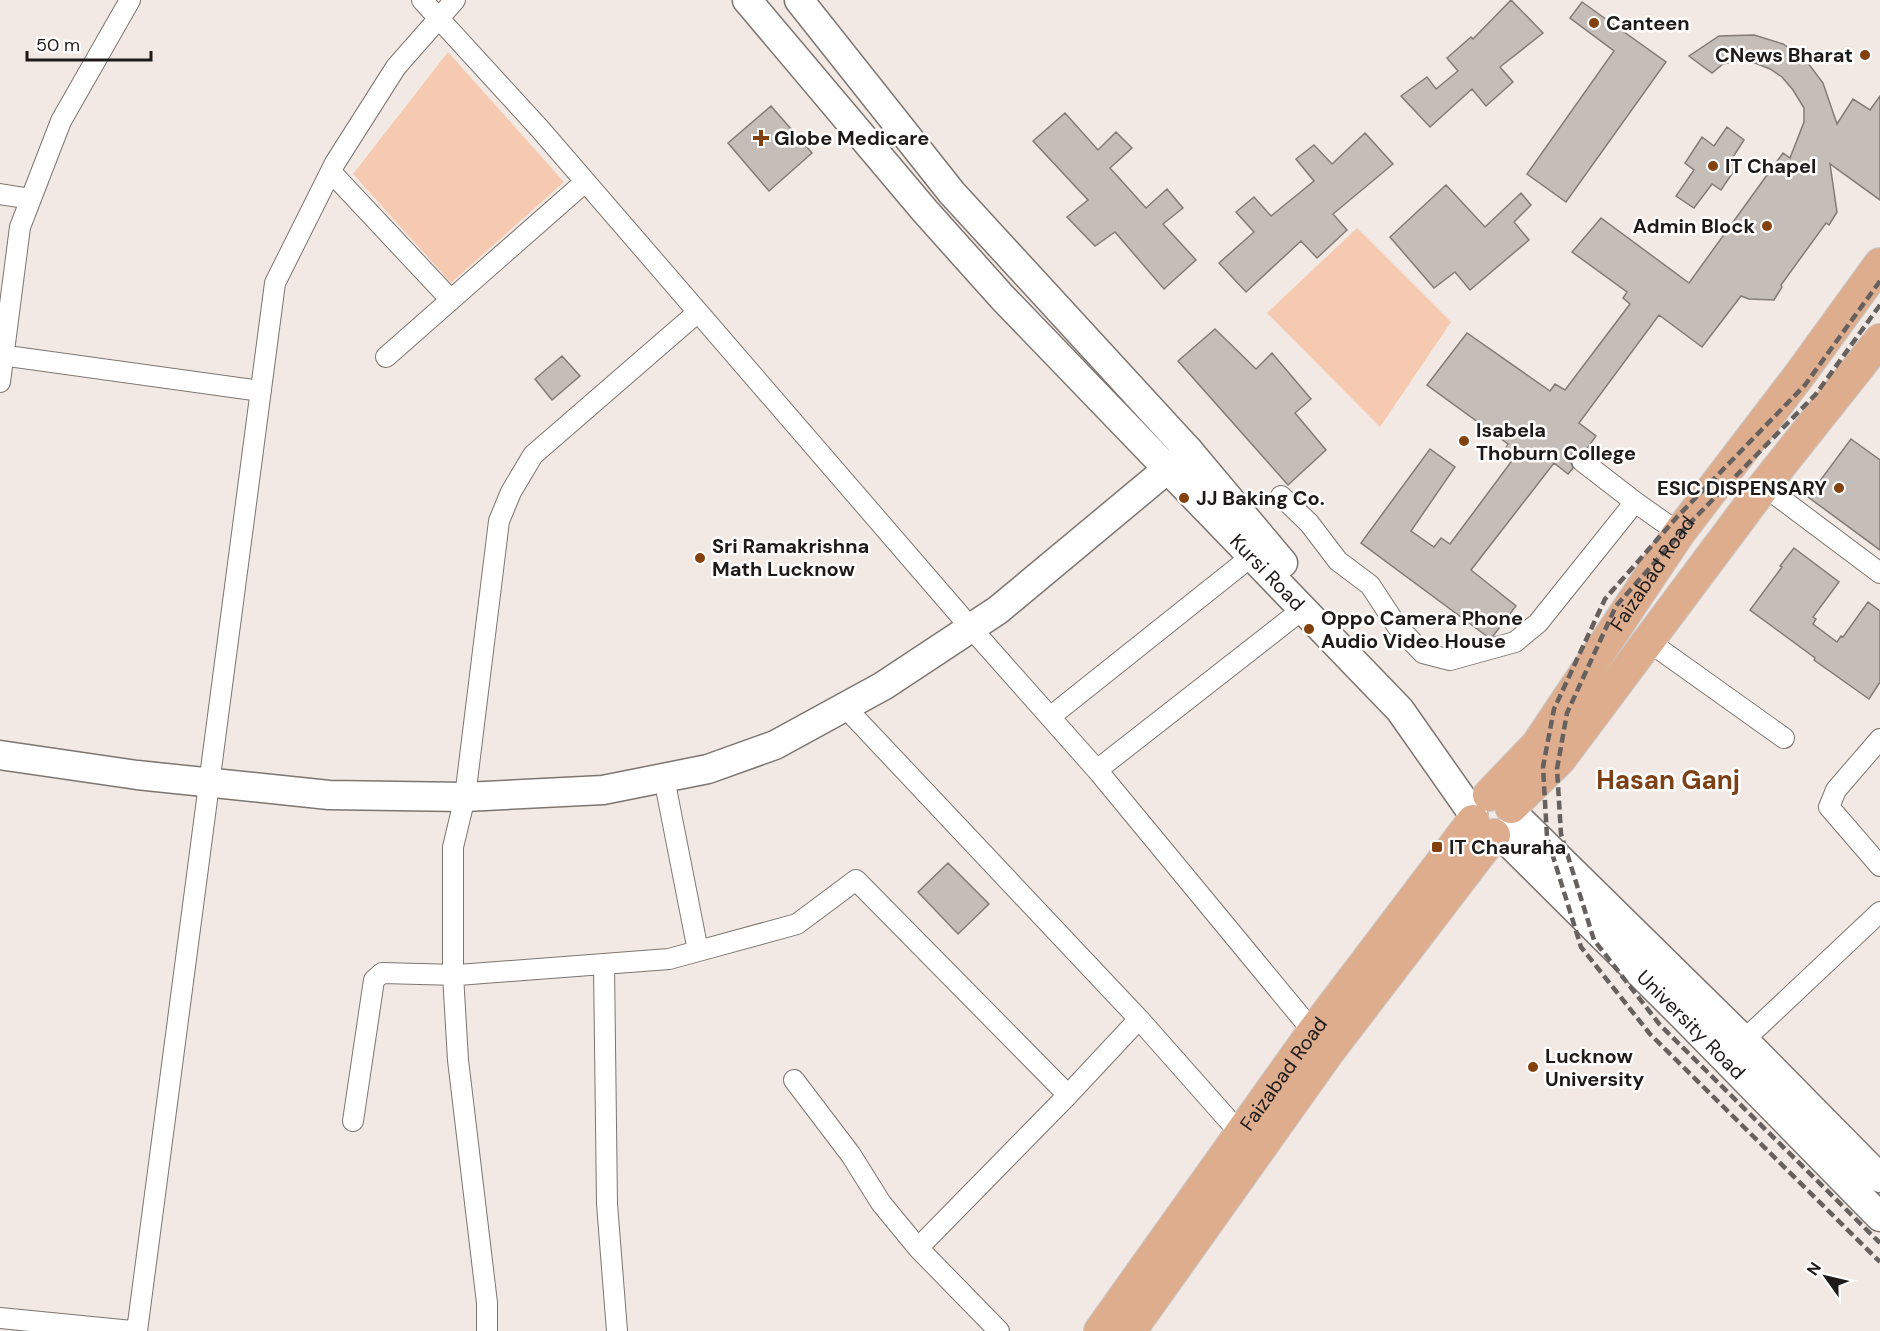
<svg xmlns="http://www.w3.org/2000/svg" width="1880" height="1331" font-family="'DM Sans',sans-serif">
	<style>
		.green { fill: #f6cab0 }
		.building { fill: #c5bdb8; stroke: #837b76; stroke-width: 1.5 }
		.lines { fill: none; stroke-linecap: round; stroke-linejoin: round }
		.street-casing { stroke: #7d7571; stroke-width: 22 }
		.secondary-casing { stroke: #7d7571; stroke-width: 31 }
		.primary-casing { stroke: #c9c8c8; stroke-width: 34 }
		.street { stroke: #fff; stroke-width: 20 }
		.secondary { stroke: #fff; stroke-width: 28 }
		.primary { stroke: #dead8e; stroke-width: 32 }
		.rail { stroke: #66605e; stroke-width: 4.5; stroke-dasharray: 9 4.5; stroke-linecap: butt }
		.poi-dot { fill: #83410e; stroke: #fff; stroke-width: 2 }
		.labels { text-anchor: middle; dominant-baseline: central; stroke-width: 5; stroke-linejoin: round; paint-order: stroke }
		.poi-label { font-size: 20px; font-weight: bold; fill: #1e1a19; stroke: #fff; text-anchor: start }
		.street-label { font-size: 20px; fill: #1e1a19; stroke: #fff }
		.district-label { font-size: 26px; font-weight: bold; fill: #7d4014; stroke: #fff }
	</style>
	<rect width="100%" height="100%" fill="#f2e9e4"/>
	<path class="green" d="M448 52 564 182 451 283 353 174Z
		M1357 228 1451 322 1380 427 1267 313Z"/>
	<path class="building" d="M1511 0 1543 33 1500 67 1513 82 1486 106 1472 89 1430 127 1401 96 1427 77 1436 89 1458 71 1447 58 1471 37 1473 39Z
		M1582 2 1666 62 1566 202 1527 174 1614 51 1570 18Z
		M1754 35 1783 44 1805 59 1823 83 1837 124 1853 99 1870 110 1880 96V200L1830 164 1837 212 1829 225 1826 223 1781 285 1782 287 1774 300 1749 299 1741 296 1702 347 1659 315 1579 423 1596 436 1586 450H1578L1572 454 1570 460 1573 468 1568 474 1554 463 1471 570 1516 606 1493 636 1488 637 1361 543 1430 449 1455 467 1411 531 1434 547 1441 538 1450 544 1514 458 1504 451 1508 444 1427 385 1467 333 1550 391 1555 384 1565 390 1630 304 1623 298 1627 292 1572 252 1601 218 1689 283 1783 153 1790 158 1804 122V108L1793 90 1782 77 1770 69 1755 63 1736 61 1723 64 1712 73 1689 56 1719 36Z
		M771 106 812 153 769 191 728 143Z
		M1065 113 1098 150 1116 132 1132 148 1110 168 1146 208 1167 189 1183 208 1163 224 1196 260 1164 289 1115 232 1095 246 1067 217 1088 200 1033 141Z
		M1727 127 1744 140 1733 157 1740 162 1721 190 1712 184 1694 208 1676 196 1694 170 1685 163 1702 137 1714 146Z
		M1365 133 1393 164 1333 214 1347 230 1317 258 1301 241 1246 292 1219 263 1254 232 1236 212 1254 197 1271 216 1314 181 1296 159 1314 145 1332 164Z
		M1446 185 1485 227 1521 193 1531 205 1514 222 1529 240 1470 290 1455 272 1434 288 1390 237Z
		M1215 329 1256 369 1272 353 1311 399 1295 413 1326 450 1288 485 1178 361Z
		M562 356 580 376 552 400 535 379Z
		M1851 439 1880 460V550L1808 497Z
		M1794 548 1839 582 1813 617 1816 619 1813 624 1837 642 1841 636 1843 637 1868 602 1880 611V682L1869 699 1814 660 1815 658 1750 610 1782 567 1780 566Z
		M948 863 989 904 958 934 918 892Z"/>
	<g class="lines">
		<defs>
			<path id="street" d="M422 0 540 129 971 628 1097 770 1320 1040
				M331 172 451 300
				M0 194 31 199
				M0 355 261 391
				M386 357 585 182
				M0 382 20 227 61 121 130 0
				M1582 461 1635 502 1679 533
				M1764 486 1880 573
				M1281 496 1309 523 1338 561 1370 585 1397 626 1423 653 1450 660 1515 642 1538 623 1635 502
				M1648 641 1784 738
				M845 707 1139 1019 1247 1141
				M1050 717 1252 556
				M1880 739 1836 790 1829 807 1880 866
				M1097 770 1303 609
				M664 778 698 951
				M604 965 607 1204 617 1331
				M1744 1040 1880 912
				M794 1080 851 1155 881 1203 918 1248 999 1331
				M353 1121 374 980 382 973 458 975 669 959 797 924 856 880 1068 1095
				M918 1248 1068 1095 1139 1019
				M0 1318 132 1331
				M137 1331 275 283 335 163 396 67 455 0
				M487 1331V1303L458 1060 453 975V847L465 797 499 521 511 492 533 455 698 312"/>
			<g id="secondary">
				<path id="s1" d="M747 0 925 211 1002 297 1400 710 1473 814"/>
				<path d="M799 0 952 193 1189 451 1283 563"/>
				<path d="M0 755 137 775 329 795 465 797 603 790 708 769 775 745 883 686 998 610 1189 451"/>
				<path d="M1513 813 1744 1040 1880 1178"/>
				<path id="s2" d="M1500 834 1685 1018 1880 1217"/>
			</g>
			<g id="primary">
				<path id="s3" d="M1489 795 1537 745 1679 533 1801 373 1880 264"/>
				<path d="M1511 807 1560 759 1764 486 1880 340"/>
				<path id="s4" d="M1100 1331 1313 1032 1473 821"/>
				<path d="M1130 1331 1329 1051 1494 835"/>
			</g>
		</defs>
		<use href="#street" class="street-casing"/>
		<use href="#secondary" class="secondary-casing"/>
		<use href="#primary" class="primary-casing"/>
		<use href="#street" class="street"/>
		<use href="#secondary" class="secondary"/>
		<use href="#primary" class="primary"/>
		<path class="rail" d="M1880 281 1805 385 1677 517 1605 599 1554 709 1543 767 1547 837 1581 947 1650 1034 1880 1262
			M1880 305 1816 394 1687 526 1616 606 1567 713 1557 769 1561 834 1594 940 1660 1025 1880 1243"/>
	</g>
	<g class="poi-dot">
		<circle cx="1594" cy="23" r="6"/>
		<circle cx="1865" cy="55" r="6"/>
		<path d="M758 129h6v6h6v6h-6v6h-6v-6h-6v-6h6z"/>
		<circle cx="1713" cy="166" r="6"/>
		<circle cx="1767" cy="226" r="6"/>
		<circle cx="1464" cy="441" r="6"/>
		<circle cx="1839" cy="488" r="6"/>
		<circle cx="1184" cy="498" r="6"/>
		<circle cx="700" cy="558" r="6"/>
		<circle cx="1309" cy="629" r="6"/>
		<rect x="1431" y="841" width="12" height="12" rx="3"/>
		<circle cx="1533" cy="1067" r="6"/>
	</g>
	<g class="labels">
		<g class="poi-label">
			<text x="1606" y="23">Canteen</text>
			<text x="1853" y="55" text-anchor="end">CNews Bharat</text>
			<text x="774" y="138">Globe Medicare</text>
			<text x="1725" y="166">IT Chapel</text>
			<text x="1755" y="226" text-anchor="end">Admin Block</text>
			<text x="1476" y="430">Isabela<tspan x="1476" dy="23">Thoburn College</tspan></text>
			<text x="1827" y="488" text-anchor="end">ESIC DISPENSARY</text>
			<text x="1196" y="498">JJ Baking Co.</text>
			<text x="712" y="546">Sri Ramakrishna<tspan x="712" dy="23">Math Lucknow</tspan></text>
			<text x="1321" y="618">Oppo Camera Phone<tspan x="1321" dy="23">Audio Video House</tspan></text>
			<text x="1449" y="847">IT Chauraha</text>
			<text x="1545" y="1056">Lucknow<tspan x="1545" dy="23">University</tspan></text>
		</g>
		<g class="street-label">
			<text stroke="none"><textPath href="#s1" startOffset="774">Kursi Road</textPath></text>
			<text stroke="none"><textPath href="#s3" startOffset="276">Faizabad Road</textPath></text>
			<text stroke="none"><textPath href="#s2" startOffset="270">University Road</textPath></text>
			<text stroke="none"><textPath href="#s4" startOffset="316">Faizabad Road</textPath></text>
		</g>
		<g class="district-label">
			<text x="1668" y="780">Hasan Ganj</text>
		</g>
	</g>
	<g transform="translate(1826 1277) rotate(304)" stroke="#ffffff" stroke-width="4.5" paint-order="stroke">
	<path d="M0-4.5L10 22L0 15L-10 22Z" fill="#1e1a19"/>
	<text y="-9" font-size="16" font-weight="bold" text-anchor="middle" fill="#1e1a19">N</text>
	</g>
	<path d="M27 51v9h124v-9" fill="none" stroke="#1e1a19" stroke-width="3"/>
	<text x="36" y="51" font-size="18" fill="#1e1a19" stroke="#ffffff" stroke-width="4.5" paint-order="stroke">50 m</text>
</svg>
